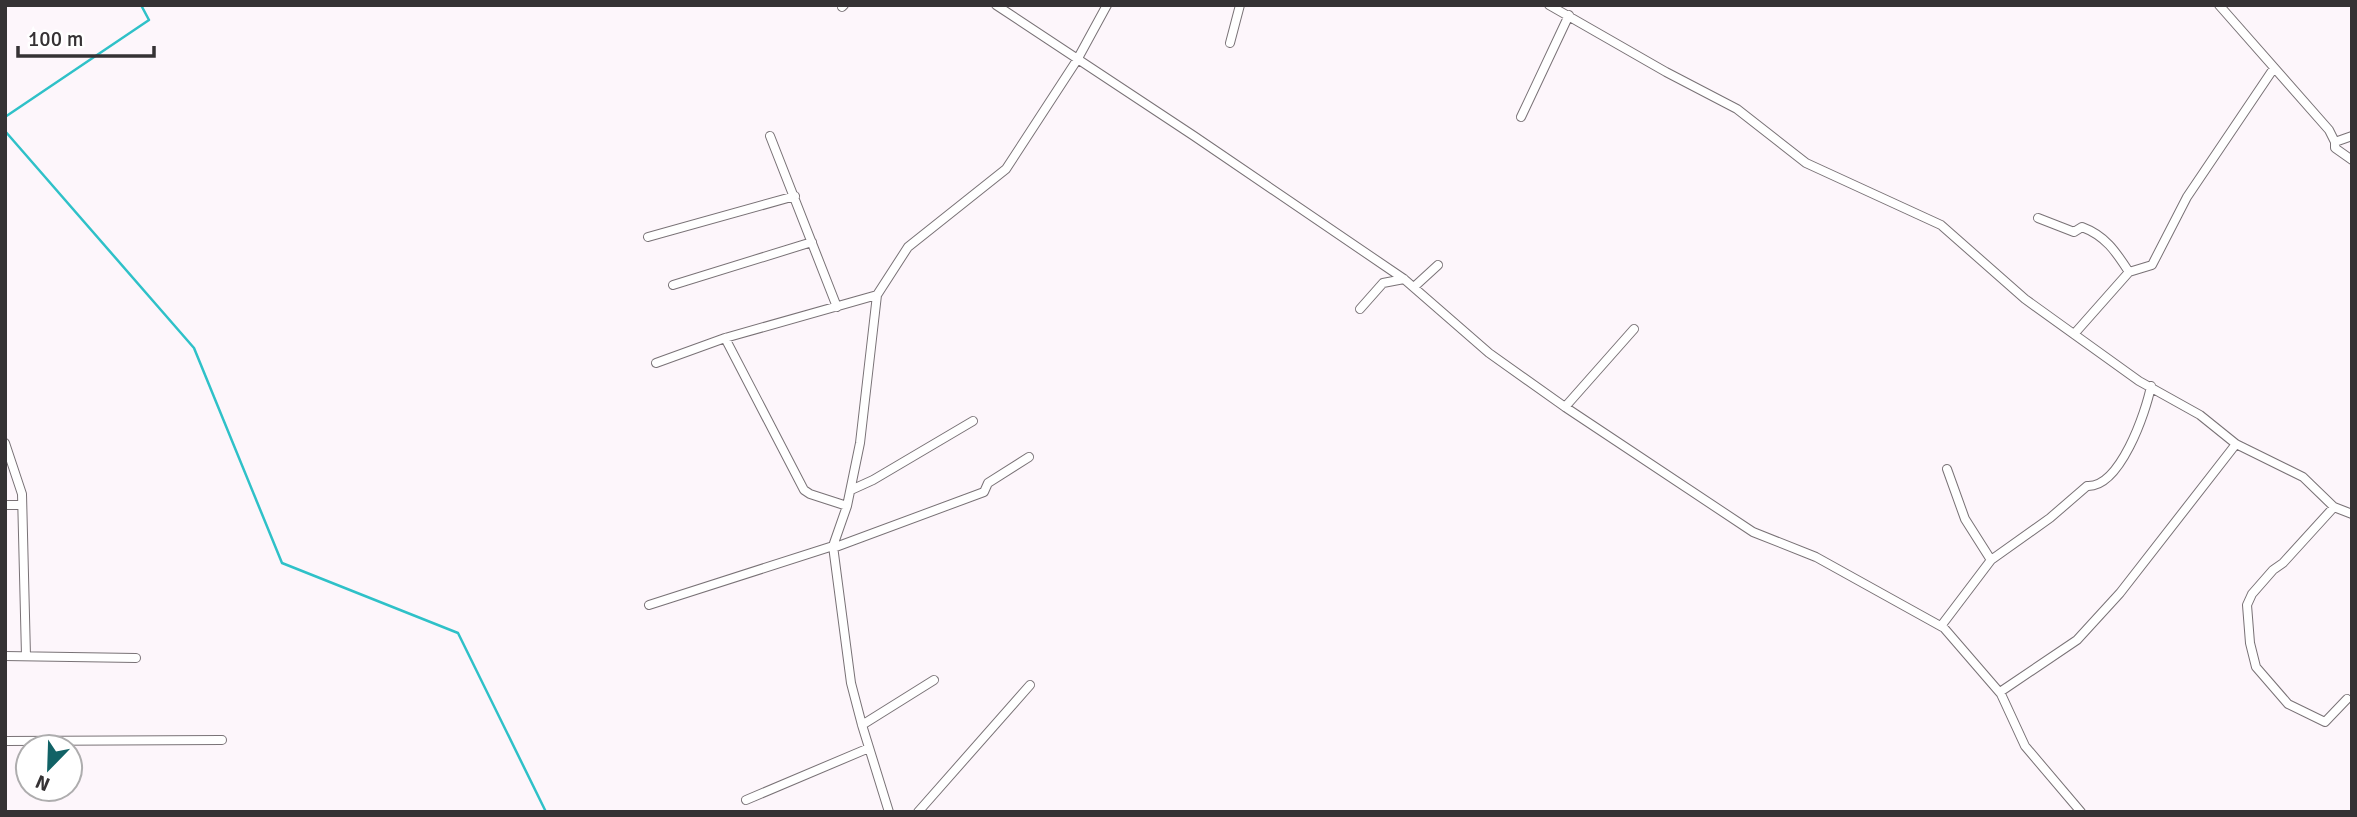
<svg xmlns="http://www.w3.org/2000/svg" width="2357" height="817" font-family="Signika,sans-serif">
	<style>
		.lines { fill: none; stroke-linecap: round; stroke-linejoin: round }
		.stream { stroke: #2fc1c8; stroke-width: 2.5 }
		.minor-casing { stroke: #797276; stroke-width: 10 }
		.minor { stroke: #fff; stroke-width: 8 }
	</style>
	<rect width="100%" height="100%" fill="#fdf6fb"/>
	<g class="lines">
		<path class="stream" d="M5 117 149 20 141 5
			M5 131 194 348 282 563 458 633 546 812"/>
		<defs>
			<path id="minor" d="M996 5 1194 136 1404 279 1489 353 1565 407 1753 532 1816 557 1944 628 2001 694 2025 746 2081 812
				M1549 5 1666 72 1737 109 1806 163 1941 225 2025 299 2139 381 2200 415 2236 444 2303 477 2334 507 2352 514
				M2219 5 2329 130 2335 142V148L2352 160
				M842 7 844 5
				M1230 43 1240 5
				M1521 117 1569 15
				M770 136 837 307
				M2335 142 2352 136
				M2038 218 2074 232 2082 227C2106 236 2116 252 2129 272
				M648 237 795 196
				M673 285 812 242
				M1414 287 1438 265
				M1360 309 1383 283 1404 279
				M2075 333 2129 272 2152 265 2187 197 2274 68
				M725 338 804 490 810 494 847 506
				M656 363 725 338 877 295
				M1565 407 1634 329
				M5 443 22 494 26 656
				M1947 469 1965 519 1991 560
				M851 490 873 480 973 421
				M5 505H22
				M2334 507 2283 563 2273 570 2252 594 2247 605 2250 643 2256 667 2288 704 2325 722 2347 699
				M833 548 984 492 988 483 1029 457
				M649 605 833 546
				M1941 626 1991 560 2050 518 2087 486C2120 488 2146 412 2151 386
				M5 656 136 658
				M2000 692 2077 640 2120 593 2236 444
				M862 725 934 680
				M5 741 222 740
				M746 800 869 748
				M889 812 862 725 851 683 833 546 847 506 860 443 877 295 908 247 1006 169 1077 60 1107 5
				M918 812 1030 685"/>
		</defs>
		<use href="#minor" class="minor-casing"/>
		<use href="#minor" class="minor"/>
	</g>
	<rect width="2357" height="817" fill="none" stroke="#353234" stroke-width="14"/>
	<g transform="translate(49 768) rotate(203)"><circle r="33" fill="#ffffff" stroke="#aeadae" stroke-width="2"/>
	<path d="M0-5L12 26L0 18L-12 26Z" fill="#116266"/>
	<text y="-10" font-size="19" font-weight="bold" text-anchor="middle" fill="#353234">N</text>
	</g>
	<path d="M18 46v10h136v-10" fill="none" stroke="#353234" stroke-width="3.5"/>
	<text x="28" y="46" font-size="21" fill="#353234" stroke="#ffffff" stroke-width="5" paint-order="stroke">100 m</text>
</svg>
